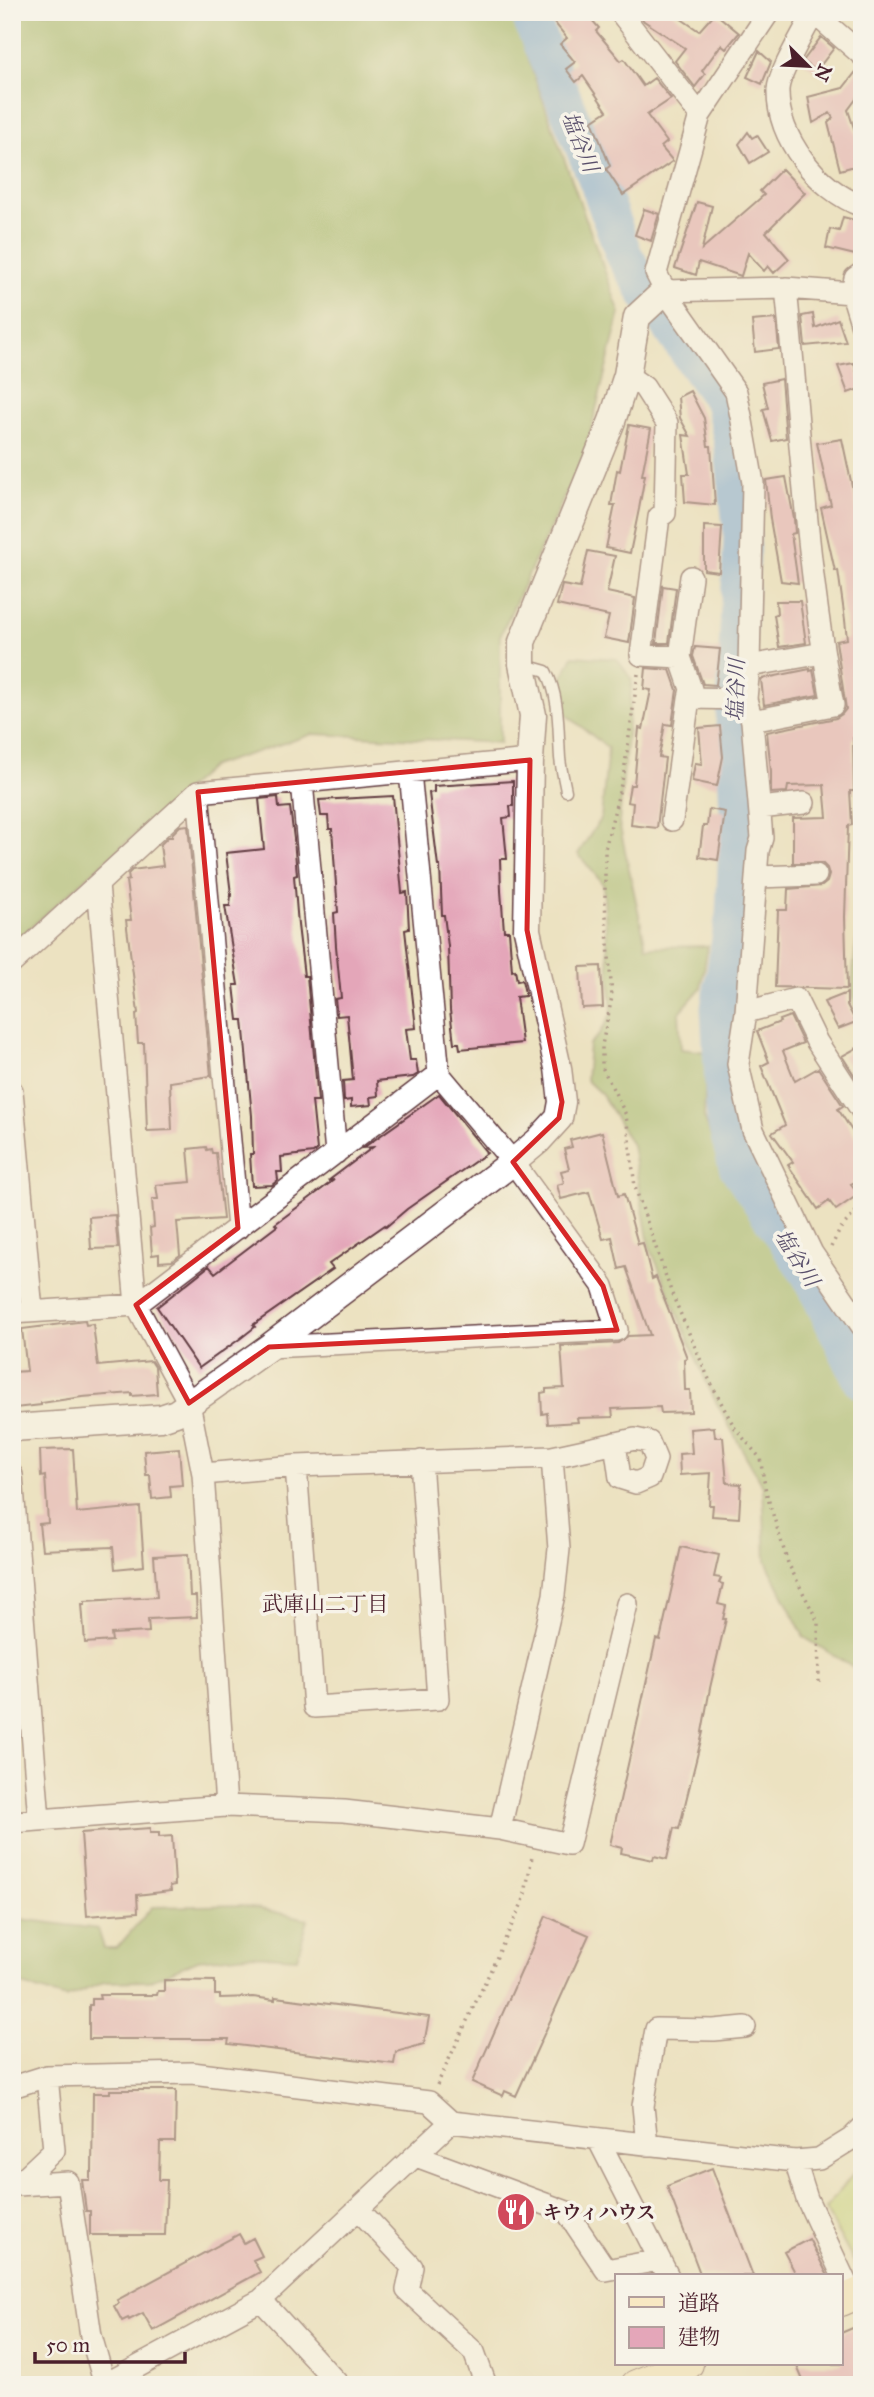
<svg xmlns="http://www.w3.org/2000/svg" width="874" height="2397" font-family="'IM FELL Great Primer','Noto Serif JP',serif">
	<style>
		.green { fill: #c0d274; stroke: #857850; stroke-width: 2 }
		.forest { fill: #98b466; stroke: #716a48; stroke-width: 2 }
		.lines { fill: none; stroke-linecap: round; stroke-linejoin: round }
		.river { stroke: #76a8e2; stroke-width: 37 }
		.building { fill: #e4a6b9 }
		.service-casing { stroke: #623c42; stroke-width: 13 }
		.minor-casing { stroke: #623c42; stroke-width: 24 }
		.tertiary-casing { stroke: #623c42; stroke-width: 29 }
		.secondary-casing { stroke: #623c42; stroke-width: 32 }
		.path { stroke: #623c42; stroke-width: 3.5; stroke-dasharray: 2 5; stroke-linecap: butt }
		.service { stroke: #fff; stroke-width: 10 }
		.minor { stroke: #fff; stroke-width: 21 }
		.tertiary { stroke: #fff; stroke-width: 26 }
		.secondary { stroke: #f8e8c3; stroke-width: 30 }
		.marked { fill: none; stroke: #d62828; stroke-width: 5; stroke-linejoin: round }
		.labels { text-anchor: middle; dominant-baseline: central; stroke-width: 7; stroke-linejoin: round; paint-order: stroke }
		.poi-label { font-size: 19px; font-weight: bold; fill: #4a1f2b; stroke: #f7f3e8; text-anchor: start }
		.water-label { font-size: 21px; font-style: italic; fill: #594f6b; stroke: #f7f3e8 }
		.neighbourhood-label { font-size: 21px; fill: #4a1f2b; stroke: #f7f3e8 }
	</style>
	<rect width="100%" height="100%" fill="#f7f3e8"/>
	<filter id="ink" filterUnits="userSpaceOnUse"><feTurbulence type="fractalNoise" baseFrequency=".0143" numOctaves="2"/><feDisplacementMap in="SourceGraphic" scale="14" xChannelSelector="R" yChannelSelector="G"/><feConvolveMatrix kernelMatrix="1 2 1 2 8 2 1 2 1" color-interpolation-filters="sRGB"/></filter>
	<filter id="wash" filterUnits="userSpaceOnUse"><feTurbulence type="fractalNoise" baseFrequency=".00686" numOctaves="4" result="noise"/><feDisplacementMap in="SourceGraphic" scale="28" xChannelSelector="R" yChannelSelector="G"/><feGaussianBlur stdDeviation="1.57" result="paint"/><feColorMatrix in="noise" values="0 0 0 0 0 0 0 0 0 0 0 0 0 0 0 0 0 1.4 0 .05"/><feComposite in="paint" operator="in"/></filter>
	<g filter="url(#wash)">
		<rect width="100%" height="100%" fill="#ece2c1"/>
		<path class="green" d="M854 2173 862 2174V2270L859 2271 825 2209Z"/>
		<path class="forest" d="M12 12H511L620 313 586 450 500 636V743L313 734 212 766 12 944Z
			M573 656 617 659 632 680 619 823 646 947 708 946 701 988 679 1013 681 1049 707 1052 704 1117 726 1177 762 1221 815 1309 862 1413V1673L804 1637 766 1561 763 1487 710 1391 649 1245 632 1145 602 1095 586 1080 589 1044 598 1036 612 1013 603 884 578 854 601 818 608 748 563 712 561 680Z
			M862 910V1025C844 998 857 941 862 910Z
			M242 1905 308 1919 297 1958 248 1955 198 1960 149 1981 104 1982 66 1998 12 1982V1918L98 1929 104 1948H117L152 1907Z"/>
		<g class="lines">
			<path class="river" d="M528 12 598 183 624 255 647 294 723 402 732 440 742 535 734 722 738 813 734 914 719 1008 725 1120 737 1166 811 1277 862 1381"/>
		</g>
		<g id="blocks">
			<path class="building" d="M546 12H585L599 28 596 31 621 61 624 59 643 86 654 78 671 99 647 115 667 142 661 147 673 161 623 195 606 169 610 166 592 121 607 111 583 76 576 82 566 69 575 62 560 44 567 38Z
				M637 12H671L699 31 715 13 739 33 726 49 721 45 702 71 705 74 695 87 675 61 685 48 644 21Z
				M821 37 834 48 816 71 803 61Z
				M759 51 771 62 762 84 747 77Z
				M859 68H862V91L848 110 857 137 862 136V164L840 170 828 123 833 118 830 113 813 123 808 97 843 88Z
				M748 132 752 138 757 135 768 152 750 163 739 144Z
				M782 169 805 193 766 232 789 259 774 273 768 266 764 271 748 253 741 276 699 262 696 275 675 268 697 202 712 206 702 249 764 195 760 191Z
				M644 209 659 214 651 241 635 235Z
				M843 217 862 222 855 255 826 248 830 229 839 231Z
				M813 314 815 328 838 319 846 342 805 346 802 316Z
				M776 319 779 349 755 352 752 321Z
				M854 363 862 388 848 393 838 366Z
				M781 379 786 438 772 441 763 409 768 408 762 383Z
				M690 391 704 418 708 446H711L715 505 685 502 683 474H689L683 435 690 436 680 418 678 397Z
				M629 425 651 429 642 475H645L639 509 630 553 606 548 615 505H611L617 470 620 471Z
				M842 439 862 533V704L857 705 862 736 853 738 854 791H850L852 825 848 826 845 917 847 989 775 987 778 910H787L788 889 822 886 827 882 829 875 827 868 822 863H793V818L827 817 824 785 788 786 787 792 771 793V771L767 732 836 718 842 714 846 709 836 641 847 639 845 620 838 570 835 571 821 508 831 505 817 443Z
				M786 477 794 519 795 533 791 534 798 583 781 581 770 519 766 480Z
				M704 526 722 527 719 572 704 570Z
				M588 551 615 556 607 592 635 598 629 643 604 638 609 616 557 605 562 585 580 588Z
				M663 586 676 588 669 643H656Z
				M776 601H800L806 643 779 647 774 615 777 614Z
				M695 647 720 649 716 685 703 684 693 656Z
				M646 668 670 670 677 690 672 725 665 724 659 757 665 758 657 828 631 825 633 803 627 802 630 785H634L639 728 643 729 651 690 644 689Z
				M810 669V671L813 670 818 695 764 705 761 679Z
				M720 726 723 757 717 786 692 781 695 763 702 764 699 728Z
				M513 781V806H510L511 817 503 818 507 859H500L501 891 504 931H509L512 971 515 970 517 981 522 980 525 993V996L516 997 522 1043 460 1049 459 1043H454L450 1010 448 946 444 915H442L440 866H438L429 793 434 792V786Z
				M393 796 402 893 407 892 409 929 405 930 416 1028 406 1029 410 1060H416L418 1074 413 1077 377 1081 378 1096 370 1097 371 1105 351 1107V1100L344 1101 343 1081 353 1080 347 1015 337 1016 335 999 341 998 336 946 334 913 338 912 332 829H329L328 816H321L319 800Z
				M278 797 279 808 290 807 294 839 297 875 294 876 298 925 304 976H307L318 1101H312L317 1150 313 1153 281 1157 282 1172H277L278 1180 272 1185 252 1186 250 1154H253L252 1116 243 1020H238L234 985H238L225 906H230L231 894 226 853 264 849 259 799Z
				M709 809 725 812 718 860 699 857 703 826H707Z
				M188 825 211 1076 170 1082 172 1130 147 1131 144 1043H138L136 1014 138 1013 126 920H131L126 881 129 880 128 874 132 870 163 866 160 845 168 837H172V834L180 826Z
				M601 966 603 1007 582 1008 580 967Z
				M847 993V1005L856 1022 838 1029 824 1002Z
				M790 1016 803 1043 783 1051 795 1081 818 1068 843 1106 838 1109 856 1137 862 1134V1179L851 1184 859 1194 836 1210 829 1201 818 1209 788 1165 793 1162 772 1133 785 1125 761 1066 769 1062 757 1031 780 1022 779 1020Z
				M862 1045V1087L842 1056Z
				M439 1094 487 1153 407 1209 386 1227 385 1225 329 1264 333 1269 253 1325 255 1327 241 1338 199 1368 157 1307 209 1266 215 1273 277 1226 275 1224 334 1180 328 1181 373 1147 363 1148Z
				M602 1132 618 1196 624 1194 638 1244 643 1243 652 1279 656 1277 687 1358 684 1359 685 1390H690L691 1412 661 1413 660 1407 612 1409 613 1417 577 1418 578 1422 548 1424 547 1413 542 1414 541 1393 546 1392V1389L564 1388 561 1346 618 1343 628 1336 650 1335 626 1267 619 1269 612 1237 603 1239 589 1192 561 1199 557 1185 564 1183 561 1171 569 1169 564 1149 572 1147 570 1140Z
				M206 1147 207 1150 211 1149 212 1153H216L223 1219 177 1222 180 1255 172 1261 159 1262V1254L152 1255 150 1228 154 1227 152 1199H158L156 1185 191 1182 188 1149Z
				M115 1215 118 1248 91 1249 89 1217Z
				M85 1321 86 1325 93 1324 98 1366 151 1361 155 1367 157 1394 132 1396V1393L82 1397 41 1403V1405L15 1408 12 1372 27 1371 22 1329Z
				M714 1427 715 1437H723L727 1483 741 1484 739 1518 712 1516 713 1505H709L711 1473 680 1475 679 1454 692 1453 690 1429Z
				M179 1448 182 1485 170 1486 171 1497 152 1499 150 1475H146L144 1451Z
				M73 1449 77 1513 140 1507 144 1566 115 1569 113 1547 42 1550 39 1524 48 1523 45 1476 41 1477 40 1450Z
				M681 1547 719 1555 714 1577 721 1578 719 1583 723 1584 718 1604 726 1606 723 1619H726L710 1688 702 1732H703L679 1829 674 1828 667 1859 654 1856 653 1860 621 1853 622 1848 610 1845 656 1639 660 1640Z
				M188 1554 190 1596H196L197 1617 148 1619 149 1632 111 1634 112 1641 85 1643 82 1604H85V1601L157 1597 154 1556Z
				M150 1828V1833H159V1837L172 1836 175 1885 170 1886 171 1891 137 1895 138 1912 87 1916 81 1833Z
				M546 1916 589 1935 516 2096 505 2091 503 2096 472 2082Z
				M164 1980 215 1981V1995H220V1998L253 1997 275 2000V1997L429 2017 424 2044 396 2052 394 2064 228 2044 229 2039H89V2005H92V1999H100L99 1995H157L158 1991H164Z
				M110 2090H176L175 2142H160L159 2180H167L165 2235H90V2211H86L82 2180H90V2172H92L93 2093H110Z
				M712 2168 753 2276H701L667 2186Z
				M239 2234 244 2243 253 2238 262 2256 253 2260 260 2272 153 2331 143 2313 129 2320 128 2318 122 2321 114 2306 119 2303 117 2300Z
				M809 2239 823 2266 828 2276H797L784 2252Z
				M862 2324V2385H805L796 2364H841V2333Z"/>
		</g>
	</g>
	<g filter="url(#ink)">
		<use href="#blocks" fill-opacity="0" stroke="#623c42" stroke-width="2"/>
		<g class="lines">
			<defs>
				<path id="service" d="M525 665 546 671C560 697 558 729 560 758 561 769 564 780 566 791"/>
				<path id="minor" d="M620 12 700 115
					M769 12 700 115 656 273 665 291 736 392 742 421 753 483 749 666 746 699 752 721 762 838 758 851 746 1012 738 1064 753 1130 812 1253 862 1326
					M814 12C806 29 778 74 778 90 777 138 818 190 862 206
					M814 13 862 55
					M862 273 855 278 852 293 862 326
					M665 291 786 288 852 293
					M627 375 644 387 667 423 665 513 659 517 641 655 680 657
					M749 666 823 653
					M689 698 691 689 680 657 691 577
					M752 721 833 705C806 568 800 427 786 288
					M302 782 336 1153
					M198 792 238 1228
					M760 808 804 803
					M672 820 689 698 746 699
					M757 877 816 875
					M98 885 136 1305 189 1403 203 1474 226 1806
					M12 963 198 792 530 760
					M746 1012 796 999 817 1042 862 1111
					M12 1091 32 1311
					M12 1313 136 1305 439 1074
					M269 1347 617 1330 603 1286 513 1162 439 1074 410 772
					M296 1466 314 1707 438 1699 421 1461
					M203 1474 296 1466 552 1457 635 1439 649 1442 656 1459 650 1477 636 1483 620 1478 615 1443
					M12 1475 39 1820
					M12 1822 226 1806 344 1811 500 1829 569 1844 627 1604
					M500 1829 554 1595 559 1549 552 1457
					M47 2076 54 2150 17 2185 68 2182 91 2336 105 2385
					M12 2087 47 2076 192 2073 429 2102 451 2122 795 2161 819 2159 851 2139 862 2128
					M598 2139 668 2276
					M647 2145 643 2106 656 2029 714 2030 745 2027
					M416 2156 567 2212 606 2270 659 2260
					M795 2161 807 2199 852 2296
					M358 2209 412 2267 407 2290 474 2352 486 2385
					M261 2300 339 2385
					M104 2385 261 2300 451 2122"/>
				<path id="tertiary" d="M12 1428 161 1418 176 1413 269 1347 513 1162 538 1141 559 1118 562 1102 558 1068 527 930 530 760 533 715 522 664V642L612 421 627 375 637 317 665 291"/>
				<path id="secondary" d="M841 2301 862 2292
					M636 2385 688 2364"/>
			</defs>
			<use href="#service" class="service-casing"/>
			<use href="#minor" class="minor-casing"/>
			<use href="#tertiary" class="tertiary-casing"/>
			<use href="#secondary" class="secondary-casing"/>
			<path class="path" d="M638 674 624 772 605 849V903L612 997 602 1045V1067L626 1115 635 1187 672 1294 708 1377 726 1412 735 1428 760 1458 766 1492 788 1563 818 1622 819 1685
				M831 1247 841 1228 862 1205
				M437 2085 524 1899 532 1857"/>
			<use href="#service" class="service"/>
			<use href="#minor" class="minor"/>
			<use href="#tertiary" class="tertiary"/>
			<use href="#secondary" class="secondary"/>
		</g>
	</g>
	<path d="M0 0H874V2397H0ZM530 760 527 930 562 1102 559 1118 513 1162 603 1286 617 1330 269 1347 189 1403 136 1305 238 1228 198 792Z" fill="#ece2c1" fill-opacity=".55" fill-rule="evenodd"/>
	<path class="marked" d="M530 760 527 930 562 1102 559 1118 513 1162 603 1286 617 1330 269 1347 189 1403 136 1305 238 1228 198 792Z"/>
	<defs>
		<symbol id="restaurant-disc" viewBox="-11 -11 22 22"><circle r="9.5" fill="#d1495b" stroke="#f7f3e8"/><path d="M-5-6h1v4h1v-4h1v4h1v-4h1v5L-1.5 .5V6h-2V.5L-5-1ZM5-6V6H3V1.5H1.5Q1.5-4 5-6Z" fill="#fff"/></symbol>
	</defs>
	<g fill-rule="evenodd">
		<use href="#restaurant-disc" x="494" y="2190" width="44" height="44"/>
	</g>
	<g class="labels">
		<g class="poi-label">
			<text x="543" y="2212">キウィハウス</text>
		</g>
		<g class="water-label">
			<text transform="translate(580 142) rotate(68)">塩谷川</text>
			<text transform="translate(736 690) rotate(-88)">塩谷川</text>
			<text transform="translate(797 1258) rotate(58)">塩谷川</text>
		</g>
		<g class="neighbourhood-label">
			<text x="325" y="1604">武庫山二丁目</text>
		</g>
	</g>
	<rect width="874" height="2397" fill="none" stroke="#f7f3e8" stroke-width="42"/>
	<rect x="615" y="2274" width="228" height="91" fill="#f7f3e8" stroke="#b29e9c" stroke-width="2"/>
	<rect x="629" y="2297" width="35" height="10" fill="#f8e8c3" stroke="#b29e9c" stroke-width="2"/>
	<text x="678" y="2310" font-size="21" fill="#4a1f2b">道路</text>
	<rect x="629" y="2327" width="35" height="21" fill="#e4a6b9" stroke="#b29e9c" stroke-width="2"/>
	<text x="678" y="2344" font-size="21" fill="#4a1f2b">建物</text>
	<g transform="translate(808 66) rotate(114)" stroke="#f7f3e8" stroke-width="5" paint-order="stroke">
	<path d="M0-5L12 26L0 18L-12 26Z" fill="#4a1f2b"/>
	<text y="-10" font-size="19" font-weight="bold" text-anchor="middle" fill="#4a1f2b">N</text>
	</g>
	<path d="M35 2352v10h150v-10" fill="none" stroke="#4a1f2b" stroke-width="3.5"/>
	<text x="46" y="2352" font-size="21" fill="#4a1f2b" stroke="#f7f3e8" stroke-width="5" paint-order="stroke">50 m</text>
</svg>
